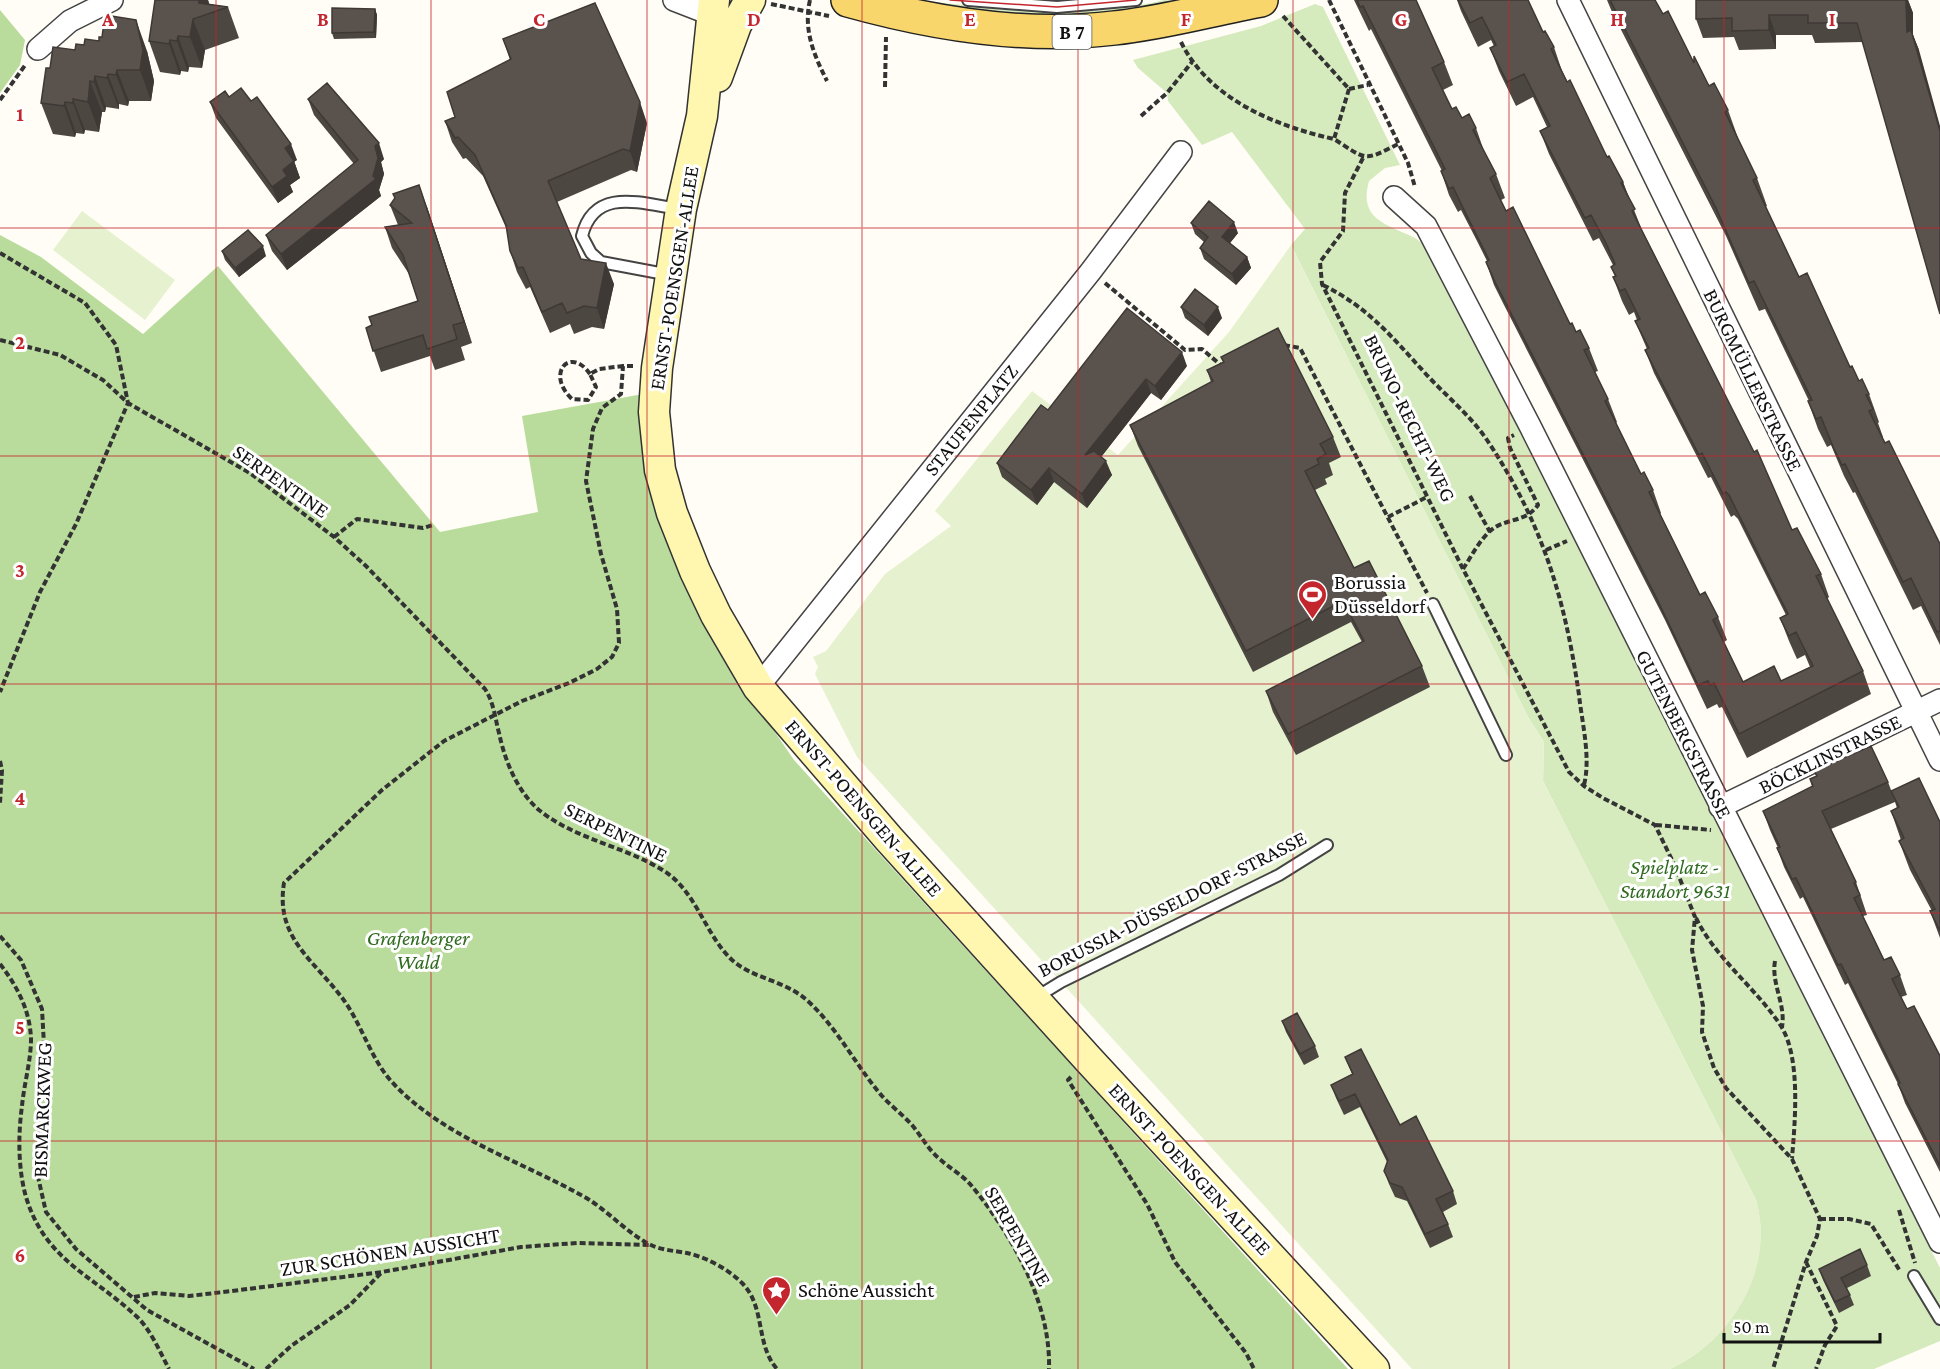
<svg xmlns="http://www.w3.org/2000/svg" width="1940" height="1369" font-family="'Crimson Pro',serif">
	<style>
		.green { fill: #d5ebbd }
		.forest { fill: #b9dc9c }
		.pitch { fill: #e6f2cf }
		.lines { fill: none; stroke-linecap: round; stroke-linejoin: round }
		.lane-casing { stroke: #444; stroke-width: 14 }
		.street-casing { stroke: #444; stroke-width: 24 }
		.secondary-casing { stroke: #333; stroke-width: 33 }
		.primary-casing { stroke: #222; stroke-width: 36 }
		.path { stroke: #333; stroke-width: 4; stroke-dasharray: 6 3; stroke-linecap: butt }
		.lane { stroke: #fff; stroke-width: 10 }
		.street { stroke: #fff; stroke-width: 21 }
		.secondary { stroke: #fff6b0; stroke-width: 30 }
		.primary { stroke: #f9d66b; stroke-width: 33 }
		.tram { stroke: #c4262e; stroke-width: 1.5 }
		.wall { fill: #4d4742 }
		.shaded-wall { fill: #3f3936 }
		.building { fill: #5a524d; stroke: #3f3936; stroke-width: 1.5 }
		.grid { fill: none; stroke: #c4262e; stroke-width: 1.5; stroke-opacity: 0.55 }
		.labels { text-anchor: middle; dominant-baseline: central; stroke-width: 6; stroke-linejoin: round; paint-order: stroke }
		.shield { fill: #fff; stroke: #585858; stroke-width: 1.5 }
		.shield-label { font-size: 20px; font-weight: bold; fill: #111 }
		.street-label { font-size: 21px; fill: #111; stroke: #fff }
		.poi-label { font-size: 21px; fill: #111; stroke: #fff; text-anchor: start }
		.park-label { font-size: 21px; font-style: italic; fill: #2f6b1f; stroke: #fff }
		.grid-label { font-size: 20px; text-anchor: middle; font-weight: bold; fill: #c4262e; stroke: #fff; stroke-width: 6; stroke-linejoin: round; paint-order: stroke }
	</style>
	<rect width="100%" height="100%" fill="#fffdf5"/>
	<path class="green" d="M893 0C930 0 966 6 1003 9 1057 14 1111 13 1164 0L1177 1C1115 14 1052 19 989 15 957 13 924 5 893 0Z
		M1315 4 1323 7 1400 165 1385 168 1369 181C1358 220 1387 224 1415 238 1421 242 1427 248 1433 253L1940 1268V1341L1874 1369H1670C1732 1341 1775 1267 1756 1200L1543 781 1544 742 1528 717 1291 245 1305 229 1232 132 1202 145 1168 101 1167 93 1138 68 1133 60 1261 26Z"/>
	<path class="forest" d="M0 10 25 40 20 65 0 93Z
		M0 235 41 257 143 334 218 266 440 532 538 512 522 416 643 394 649 489 714 643 794 760 1348 1369H0Z"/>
	<path class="pitch" d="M82 211 175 280 145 320 53 250Z
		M1291 245 1528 717 1544 742 1543 781 1756 1200C1776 1268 1732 1341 1670 1369H1412L857 757 815 674 818 667 813 657 826 651 885 574 951 526 935 511 1032 391 1118 455 1229 332Z"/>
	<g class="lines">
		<defs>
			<path id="lane" d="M968 0 1057 7 1136 0
				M670 275 601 262 591 253 582 236C594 187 640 203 678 209
				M1433 604 1506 755
				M1035 998 1061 982 1279 875 1327 845
				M1914 1276 1940 1319"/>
			<path id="street" d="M674 0 723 19
				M1568 0 1940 760
				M38 49 70 21 112 0
				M1394 197 1426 226 1530 426 1940 1242
				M758 687 1091 271 1181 152
				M1720 807 1940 700"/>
			<path id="secondary" d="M714 0 702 116 681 209 657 368 654 412 660 470 672 513 695 571 716 615 758 687 889 839 1088 1059 1374 1369
				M717 77 736 25 750 0"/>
			<path id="primary" d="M848 0C934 24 1025 39 1114 28 1163 23 1212 9 1261 0"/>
		</defs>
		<use href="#lane" class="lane-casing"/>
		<use href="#street" class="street-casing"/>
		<use href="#secondary" class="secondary-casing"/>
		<use href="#primary" class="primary-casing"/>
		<path class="path" d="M810 0C803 30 814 55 827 81
			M1329 0 1408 163 1415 187
			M771 4 829 16
			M1283 16 1349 89
			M1181 42C1209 99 1275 126 1334 139
			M885 87 886 37
			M1349 89 1334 139C1367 160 1363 162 1398 144
			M1349 89 1368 85
			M0 100 26 64
			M1141 116 1167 93 1192 62
			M1363 158 1345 193 1343 231 1320 262 1322 284 1463 569 1569 772 1584 786 1603 798 1655 825 1674 864 1695 917 1692 950 1703 1006 1702 1032 1714 1068 1726 1088 1792 1159 1820 1219 1817 1236 1806 1262 1773 1369
			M0 253 85 303 116 345 128 403 76 524 40 592 0 692
			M1105 283 1185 350 1202 349 1223 367
			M1323 285C1369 308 1391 336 1425 373 1445 395 1471 416 1487 440 1542 522 1565 598 1579 695 1582 723 1591 757 1584 785
			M0 340 60 355 103 380 128 403 250 473 334 537 366 566 485 689C494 703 495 718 499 733 505 761 517 791 539 810 576 840 625 846 664 871 696 891 705 934 731 959 753 980 786 979 811 1004 839 1031 857 1067 882 1096 891 1106 903 1115 912 1125 922 1137 929 1151 942 1161 951 1169 962 1175 970 1184 1012 1234 1051 1303 1049 1369
			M1284 345 1300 348 1427 593
			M633 366H623L621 394 602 408 593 429 586 481 601 554 617 609 619 643 612 657 597 669 569 683 522 701 444 741 382 790 284 883C275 938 314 960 343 999 362 1025 370 1057 391 1081 441 1136 518 1160 581 1195 606 1208 626 1233 651 1245 661 1250 676 1251 687 1253 706 1257 728 1269 742 1283 766 1307 755 1344 777 1369
			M590 374C570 345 545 374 572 399L588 400 596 387 590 374 599 369 623 366
			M1470 496 1490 532
			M1388 517 1427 497
			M334 537 357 519 423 528 433 525
			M1546 550 1567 541
			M1463 569C1471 557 1479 541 1490 531 1506 517 1524 524 1538 505L1510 448 1508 438 1514 435
			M0 761 2 770 0 803
			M1656 825 1711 830
			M1696 918C1716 959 1756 988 1781 1026 1801 1058 1795 1122 1792 1158
			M0 936 21 960 42 1009 45 1063 37 1156 38 1177 46 1212 76 1249 147 1310 254 1369
			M1775 961C1771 984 1786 1004 1782 1027
			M0 964C17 986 30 1010 31 1039 31 1061 24 1084 22 1106 18 1135 18 1169 26 1197 45 1260 92 1275 135 1315 150 1328 160 1352 169 1369
			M1071 1077 1068 1080 1147 1204 1175 1262 1246 1353 1254 1369
			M1899 1210 1915 1263
			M1820 1219H1849L1871 1224 1900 1271
			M1806 1262 1837 1326 1825 1345 1816 1369
			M134 1297 155 1293 189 1296 232 1291 382 1272 521 1247 577 1243 650 1245
			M266 1369 291 1346 350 1305 381 1273"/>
		<use href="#lane" class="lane"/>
		<use href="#street" class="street"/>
		<use href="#secondary" class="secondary"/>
		<use href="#primary" class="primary"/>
		<path class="tram" d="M950 0 1057 7 1136 0"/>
	</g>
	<path class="wall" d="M155 0H208L209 4 228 7 239 38 205 50 202 68 189 67 188 72 181 71 180 75 160 72 149 41Z
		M1354 0H1416L1444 62 1453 85 1443 90 1452 109 1462 118 1476 128 1484 151 1496 174 1505 198 1501 200 1506 211 1570 324 1589 348 1598 371 1595 372 1608 399 1617 422 1616 423 1641 474 1653 490 1661 513 1660 514 1700 595 1718 617 1727 640 1724 642 1743 682 1781 681 1810 667 1805 655 1797 659 1789 641 1780 618 1786 615 1738 519 1734 515 1731 517 1711 477 1708 478 1654 373 1645 350 1647 349 1635 321 1637 320 1634 312 1629 315 1622 301 1613 277H1615L1611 267 1613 265 1599 238 1593 241 1549 154 1540 131 1547 127 1533 97 1516 106 1499 71 1490 48 1494 46 1491 40 1478 47 1461 11 1457 0H1528L1543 32 1554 47 1562 71 1607 157 1623 182 1642 230 1792 530 1821 574 1829 597 1827 599 1863 671 1871 694 1747 758 1722 707 1719 708 1717 704 1707 709 1665 620 1504 305 1494 285 1486 262 1487 261 1476 239 1461 210 1458 212 1449 195 1441 171H1442L1371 29 1369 31Z
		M1607 0H1655L1663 14 1694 63 1709 86 1728 110 1738 138V139L1757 178 1767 206 1765 207 1799 277 1850 367 1869 394 1879 422 1878 423 1883 437H1882L1940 544V645L1921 606 1913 610 1855 492 1853 493 1844 476 1831 445 1827 447 1818 429 1808 401H1809L1765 309 1759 311 1726 236 1612 12Z
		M1696 0H1908L1913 13V35L1919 50 1863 42 1815 43 1812 35H1776V49L1739 50 1734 37 1703 38 1696 19Z
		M375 9 377 15 376 38 334 39 332 33Z
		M503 39 647 123 637 172 631 170 557 202 581 259 614 284 604 329 592 327 574 334 570 324 550 333 530 287 526 289 517 272 510 251 507 230 483 176 466 158 463 159 452 142 445 121 455 117 510 60Z
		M84 45 147 51 154 81 151 101H129L128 106 119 104V109L106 107 105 112H102L99 132 85 130 84 134 76 133 75 137 53 134 41 103 50 68 75 50Z
		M229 97 297 160 294 161 300 178 290 185 293 192 278 203 216 118 210 102Z
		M308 99 384 159 381 162 384 174 379 190 381 196 287 270 272 251 266 235 354 164 314 115Z
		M390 205 427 207 472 343 461 347 465 360 435 370 430 356 381 372 366 328 372 325 418 301 409 274 392 248 385 227 398 225Z
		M1191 223 1238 233 1230 243 1247 257 1251 268 1236 285 1204 259 1200 248 1204 242 1195 234Z
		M222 251 266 256 239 277 225 260Z
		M1181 307 1222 318 1208 336 1185 318Z
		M1221 357 1333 437 1341 457 1329 463 1333 475 1325 479 1327 484 1315 490 1354 568 1422 666 1430 687 1296 755 1273 712 1266 691 1362 642 1351 622 1253 672 1138 446 1130 425 1211 382 1207 370 1223 362Z
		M1187 366 1161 400 1151 393 1101 457 1112 475 1087 508 1054 482 1037 505 1002 477 997 463 1048 410Z
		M1814 771 1888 782 1891 790 1940 822V938L1930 911H1932L1910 870 1899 841 1901 840 1891 811 1897 808 1895 802 1831 829 1856 882 1867 915 1863 916 1884 960 1900 975 1907 995 1901 997 1907 1009 1940 1056V1172L1905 1103 1898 1084 1848 983 1845 985 1803 897 1800 899 1784 867 1777 848H1778L1770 830 1763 811 1812 787 1810 779 1816 776Z
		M1282 1021 1315 1046 1319 1057 1304 1065 1286 1032Z
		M1345 1057 1453 1191 1457 1204 1443 1212 1448 1224 1453 1237 1430 1248 1407 1201 1395 1197 1389 1184 1384 1171 1387 1162 1360 1107 1344 1115 1336 1098 1331 1085 1352 1074Z
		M1867 1265 1871 1276 1847 1288 1854 1305 1839 1313 1823 1280 1819 1269Z"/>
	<path class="shaded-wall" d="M199 0H208L212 12 199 3Z
		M1904 0H1908L1913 13V35L1919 50 1940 126V131L1907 32Z
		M375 9 377 15 376 38 374 32Z
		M1769 15 1776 35V49L1769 30Z
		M193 19 205 50 202 68 190 37Z
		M136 20 147 51 154 81 151 101 140 70Z
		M178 36 189 67 188 72 177 41Z
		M170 40 181 71 180 75 169 44Z
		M117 70 129 101 128 106 116 75Z
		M108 74 119 104V109L107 78Z
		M95 76 106 107 105 112 94 82Z
		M90 81 102 112 99 132 88 102Z
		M73 99 85 130 84 134 73 103Z
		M65 102 76 133 75 137 64 106Z
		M640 102 647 123 637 172 630 151Z
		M379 143 384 159 381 162 384 174 379 190 381 196 287 270 281 254 373 176 375 146Z
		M291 144 297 160 291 164 285 148Z
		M294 161 300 178 290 185 293 192 278 203 272 187 283 170Z
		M1623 182 1631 205 1621 183Z
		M419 185 427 207 472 343 464 322Z
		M1234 222 1238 233 1226 248 1222 237Z
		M263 246 266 256 239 277 235 268Z
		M1247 257 1251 268 1236 285 1232 274Z
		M606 263 614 284 604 329 597 308Z
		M1218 307 1222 318 1208 336 1204 325Z
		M1182 352 1187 366 1161 400 1155 386Z
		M1146 379 1151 393 1091 470 1085 455Z
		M1106 461 1112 475 1087 508 1082 494Z
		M1049 468 1054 482 1037 505 1031 490Z"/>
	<path class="building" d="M155 0H199V3L228 7 193 19 190 37 178 36 177 41 170 40 169 44 149 41Z
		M1357 0H1416L1444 62 1432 68 1452 109 1456 107 1462 118 1469 114 1476 128 1473 130 1496 174 1490 178 1506 211 1513 207 1570 324 1572 323 1576 332 1580 330 1589 348 1584 350 1608 399 1605 401 1641 474 1644 472 1653 490 1649 492 1700 595 1705 592 1718 617 1713 620 1743 682 1774 666 1781 681 1813 666 1796 632 1789 636 1780 618 1788 614 1729 495 1726 492 1723 494 1702 453 1699 455 1645 350 1649 348 1635 321 1640 319 1625 289 1620 291 1613 277 1616 276 1611 267 1615 264 1606 243 1591 215 1585 218 1540 131 1550 126 1524 74 1507 82 1490 48 1496 45 1482 17 1470 23 1458 0H1528L1543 32 1545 31 1554 47 1551 49 1567 82 1570 80 1607 157 1609 156 1623 182 1621 183 1635 209 1632 211 1754 452 1757 450 1792 530 1797 528 1821 574 1816 576 1863 671 1739 734 1714 683 1710 685 1708 681 1698 685 1656 597 1495 282 1486 262 1489 260 1467 216 1453 187 1449 189 1441 171 1445 169 1363 6 1360 7Z
		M1610 0H1655L1663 14 1668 11 1694 63V56L1709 86 1714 83 1728 110 1725 112 1757 178 1753 180 1799 277 1807 273 1850 367 1852 366 1859 381 1862 379 1869 394 1866 395 1873 409 1869 411 1885 443 1889 441 1940 544V631L1937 632 1911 578 1903 582 1845 464 1842 465 1834 449 1821 417 1816 419 1808 401 1812 400 1754 281 1749 283 1716 208Z
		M1696 0H1906L1907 32 1911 30 1940 131V314L1857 23H1808V15H1769V30L1732 31V18L1696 19Z
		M595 3 640 102 630 151 623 149 548 181 581 259 606 263 597 308 584 306 567 313 562 303 542 312 523 267 518 268 510 251 506 225 475 155 458 137 455 138 445 121 455 117 447 92 511 59 503 39Z
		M332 8 375 9 374 32 332 33Z
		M105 15 136 20 143 50 140 70H117L116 75 108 74 107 78 95 76 94 82 90 81 88 102 73 99V103L65 102 64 106 41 103 46 68H50L53 47 75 50 76 44 84 45 85 39 99 41V37H102Z
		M327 83 379 143 375 146 378 158 373 176 376 179 281 254 266 235 358 160 308 99Z
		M241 88 251 101 257 97 291 144 285 148 294 161 283 170 287 176 272 187 210 102 225 91 229 97Z
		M419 185 464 322 453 325 457 339 427 349 423 335 373 351 366 328 372 325 369 317 418 301 403 255 385 227 412 223 390 205 395 198 393 194Z
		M1209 201 1234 222 1222 237 1247 257 1232 274 1200 248 1208 237 1191 223Z
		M248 230 263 246 235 268 222 251Z
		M1195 289 1218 307 1204 325 1181 307Z
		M1127 308 1182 352 1155 386 1146 379 1085 455 1094 451 1106 461 1082 494 1049 468 1031 490 997 463 1041 405 1048 410Z
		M1278 328 1333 437 1320 444 1326 454 1317 459 1319 464 1305 471 1354 568 1369 561 1422 666 1288 734 1266 691 1364 641 1343 601 1246 651 1130 425 1213 381 1207 370 1224 362 1221 357Z
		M1871 746 1888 782 1822 811 1856 882 1854 883 1860 895 1854 898 1884 960 1891 957 1900 975 1892 979 1907 1009 1914 1006 1940 1056V1166L1898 1084 1900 1083 1841 964 1838 965 1796 878 1792 879 1777 848 1780 847 1763 811 1813 786 1810 779 1817 776 1814 771Z
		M1919 778 1940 822V931L1930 911 1935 909 1899 841 1904 838 1891 811 1899 807 1891 791Z
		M1297 1013 1315 1046 1300 1054 1282 1021Z
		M1361 1049 1400 1125 1416 1116 1453 1191 1436 1199 1448 1224 1425 1234 1402 1187 1390 1183 1384 1171 1388 1160 1355 1094 1339 1101 1331 1085 1353 1074 1345 1057Z
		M1860 1249 1867 1265 1841 1278 1850 1295 1835 1302 1819 1269Z"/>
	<path class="grid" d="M216 0V1369M431 0V1369M647 0V1369M862 0V1369M1078 0V1369M1293 0V1369M1509 0V1369M1724 0V1369M0 228H1940M0 456H1940M0 684H1940M0 913H1940M0 1141H1940"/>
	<defs>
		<symbol id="stadium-pin" viewBox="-11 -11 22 30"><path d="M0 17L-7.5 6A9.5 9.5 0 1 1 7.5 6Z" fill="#c4262e" stroke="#fff"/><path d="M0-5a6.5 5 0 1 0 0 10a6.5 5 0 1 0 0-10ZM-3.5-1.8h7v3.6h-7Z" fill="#fff"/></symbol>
		<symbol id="sight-pin" viewBox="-11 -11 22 30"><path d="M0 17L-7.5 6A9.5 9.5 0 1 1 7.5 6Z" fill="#c4262e" stroke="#fff"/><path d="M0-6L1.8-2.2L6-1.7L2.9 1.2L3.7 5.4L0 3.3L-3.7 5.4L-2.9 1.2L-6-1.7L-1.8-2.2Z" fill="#fff"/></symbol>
	</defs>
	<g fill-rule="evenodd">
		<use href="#stadium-pin" x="1296" y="578" width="33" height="45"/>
		<use href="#sight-pin" x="760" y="1274" width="33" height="45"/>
	</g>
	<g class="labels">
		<rect class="shield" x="1052.5" y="15" width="39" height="34" rx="4.5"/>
		<g class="shield-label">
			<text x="1072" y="32">B 7</text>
		</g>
		<g class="street-label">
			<text transform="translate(674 278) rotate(-81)">ERNST-POENSGEN-ALLEE</text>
			<text transform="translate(1753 380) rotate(64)">BURGMÜLLERSTRASSE</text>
			<text transform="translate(1410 418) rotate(64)">BRUNO-RECHT-WEG</text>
			<text transform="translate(971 420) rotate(-51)">STAUFENPLATZ</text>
			<text transform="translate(281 481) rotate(35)">SERPENTINE</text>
			<text transform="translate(1684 734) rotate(63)">GUTENBERGSTRASSE</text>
			<text transform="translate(1830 754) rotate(-26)">BÖCKLINSTRASSE</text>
			<text transform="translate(864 808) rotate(49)">ERNST-POENSGEN-ALLEE</text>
			<text transform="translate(616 832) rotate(26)">SERPENTINE</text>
			<text transform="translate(1172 904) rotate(-27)">BORUSSIA-DÜSSELDORF-STRASSE</text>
			<text transform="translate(42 1110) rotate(-88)">BISMARCKWEG</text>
			<text transform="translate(1190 1169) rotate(47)">ERNST-POENSGEN-ALLEE</text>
			<text transform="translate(1018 1236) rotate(60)">SERPENTINE</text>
			<text transform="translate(390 1252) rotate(-9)">ZUR SCHÖNEN AUSSICHT</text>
		</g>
		<g class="poi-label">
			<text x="1334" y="582">Borussia<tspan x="1334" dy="24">Düsseldorf</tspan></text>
			<text x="798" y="1290">Schöne Aussicht</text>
		</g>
		<g class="park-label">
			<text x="1675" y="867">Spielplatz -<tspan x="1675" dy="24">Standort 9631</tspan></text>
			<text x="418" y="938">Grafenberger<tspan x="418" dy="24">Wald</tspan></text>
		</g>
	</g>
	<g class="grid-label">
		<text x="108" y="26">A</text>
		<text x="323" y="26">B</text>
		<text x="539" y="26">C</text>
		<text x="754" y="26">D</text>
		<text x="970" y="26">E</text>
		<text x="1186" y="26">F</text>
		<text x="1401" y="26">G</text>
		<text x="1617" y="26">H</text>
		<text x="1832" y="26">I</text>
		<text x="20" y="121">1</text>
		<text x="20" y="349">2</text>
		<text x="20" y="577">3</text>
		<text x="20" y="805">4</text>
		<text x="20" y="1034">5</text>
		<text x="20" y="1262">6</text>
	</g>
	<path d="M1724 1333v9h156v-9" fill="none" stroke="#111111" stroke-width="3"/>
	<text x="1733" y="1333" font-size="18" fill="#111111" stroke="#ffffff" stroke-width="4.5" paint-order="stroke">50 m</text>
</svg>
